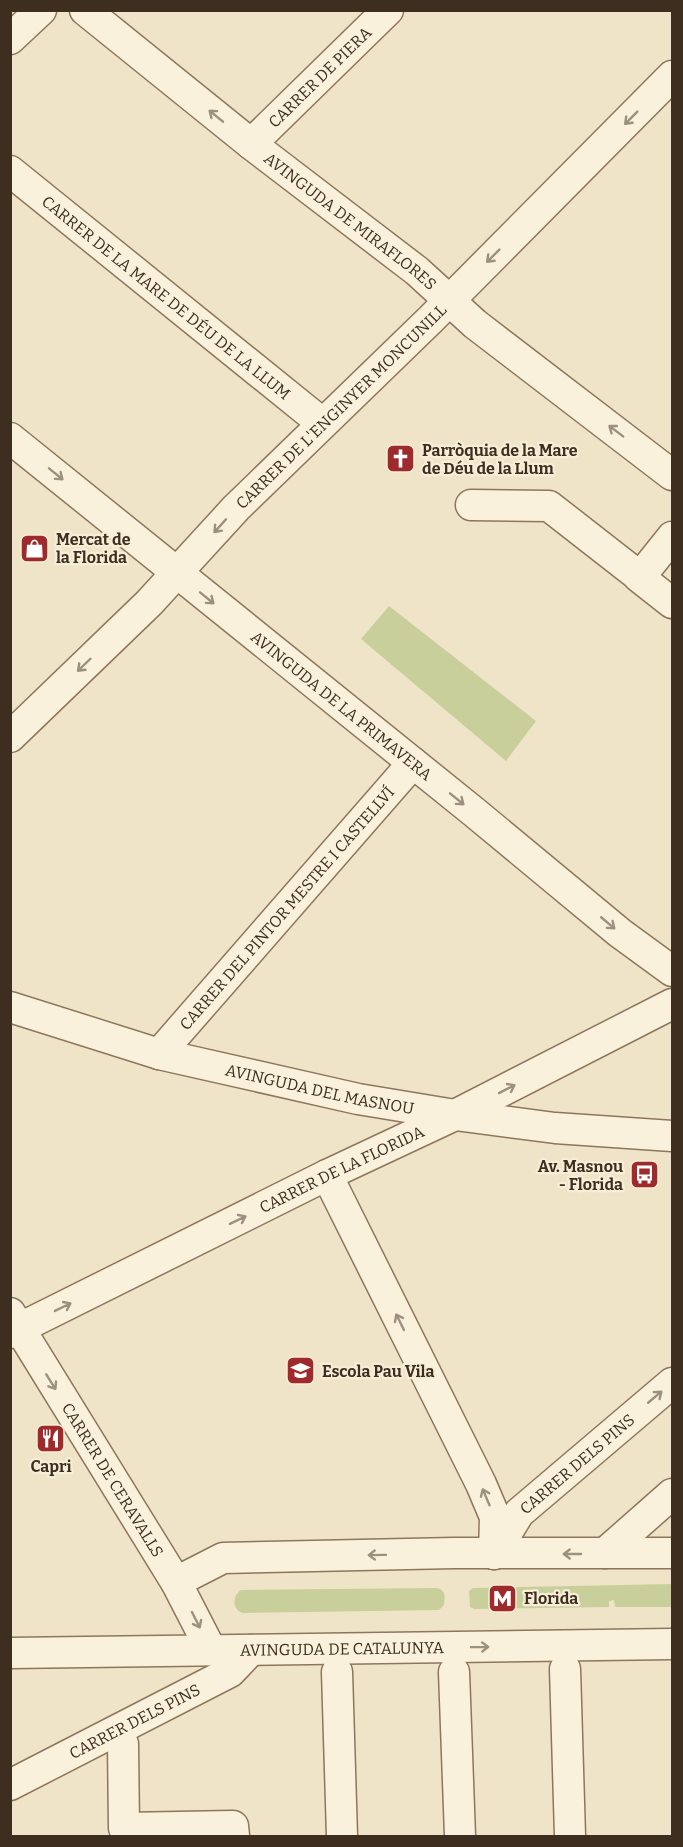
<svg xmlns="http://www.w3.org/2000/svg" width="683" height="1847" font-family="Bitter,serif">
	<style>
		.green { fill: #c9cf9b }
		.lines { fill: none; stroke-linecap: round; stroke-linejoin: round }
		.minor-casing { stroke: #8d765c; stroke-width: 33 }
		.minor { stroke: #faf1dc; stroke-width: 30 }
		.oneway { stroke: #9c907e }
		.labels { text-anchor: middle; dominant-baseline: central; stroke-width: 4.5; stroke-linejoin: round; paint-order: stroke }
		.street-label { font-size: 16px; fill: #3d2e20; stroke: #f7eed8 }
		.poi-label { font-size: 16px; font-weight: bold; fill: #3d2e20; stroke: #f7eed8; text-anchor: start }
	</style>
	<rect width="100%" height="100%" fill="#f0e4c8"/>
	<path class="green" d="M389 606 536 721 506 761 361 639Z
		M672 1584V1607H615L614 1600 609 1601V1607L474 1609 470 1607 469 1591 473 1588Z
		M437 1588C446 1590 445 1597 444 1605L439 1610 243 1613C232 1610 232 1596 241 1590Z"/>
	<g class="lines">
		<defs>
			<g id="minor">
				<path id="s1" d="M85 10 251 144 417 271 475 324 672 475"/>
				<path d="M10 39 41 10"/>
				<path id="s2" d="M251 144 388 10"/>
				<path id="s3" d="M10 171 322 423"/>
				<path id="s4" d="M10 438 474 812 620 933 672 971"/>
				<path d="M471 505 549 506 640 577 672 537"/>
				<path d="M639 577 672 603"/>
				<path id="s5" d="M10 737 149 603 236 508 431 319 672 76"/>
				<path id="s6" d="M10 1007 159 1054 358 1099 455 1115 555 1128 672 1136"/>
				<path id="s7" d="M159 1054 413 763"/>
				<path d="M327 1175 481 1484 495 1517 494 1554"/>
				<path id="s8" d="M10 1313 176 1582 211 1650"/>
				<path id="s9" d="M10 1333 327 1175 455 1115 672 1004"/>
				<path d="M605 1553 672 1494"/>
				<path id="s10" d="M494 1554 519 1513 672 1383"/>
				<path d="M176 1582 223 1558 454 1553H672"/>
				<path id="s11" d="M10 1653 672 1644"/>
				<path d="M565 1669 570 1836"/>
				<path d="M337 1672 342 1836"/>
				<path d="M454 1672 460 1836"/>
				<path d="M123 1744 124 1828 233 1826 234 1836"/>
				<path id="s12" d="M10 1785 230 1672 251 1650"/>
			</g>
		</defs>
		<use href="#minor" class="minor-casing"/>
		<use href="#minor" class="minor"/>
	</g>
	<defs><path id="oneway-shaft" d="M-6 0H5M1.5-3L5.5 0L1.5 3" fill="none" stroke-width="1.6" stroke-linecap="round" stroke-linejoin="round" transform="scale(1.5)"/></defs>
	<g class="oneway">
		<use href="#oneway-shaft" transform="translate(216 116) rotate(-141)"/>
		<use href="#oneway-shaft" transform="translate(631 118) rotate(135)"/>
		<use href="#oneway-shaft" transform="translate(493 256) rotate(135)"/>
		<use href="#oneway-shaft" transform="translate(616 431) rotate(-143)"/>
		<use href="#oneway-shaft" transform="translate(56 474) rotate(39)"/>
		<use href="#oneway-shaft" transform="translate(220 526) rotate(132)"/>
		<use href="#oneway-shaft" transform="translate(207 598) rotate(39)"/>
		<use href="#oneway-shaft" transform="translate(84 665) rotate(136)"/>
		<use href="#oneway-shaft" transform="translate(457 799) rotate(39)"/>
		<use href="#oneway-shaft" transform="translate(608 923) rotate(40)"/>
		<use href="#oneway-shaft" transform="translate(507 1089) rotate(-27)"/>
		<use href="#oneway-shaft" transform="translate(238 1220) rotate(-26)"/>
		<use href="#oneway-shaft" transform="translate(63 1307) rotate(-26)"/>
		<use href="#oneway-shaft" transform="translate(400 1322) rotate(-116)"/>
		<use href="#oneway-shaft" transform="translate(51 1382) rotate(58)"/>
		<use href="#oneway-shaft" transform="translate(655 1397) rotate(-40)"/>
		<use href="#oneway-shaft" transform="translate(486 1497) rotate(-113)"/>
		<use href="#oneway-shaft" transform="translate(572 1554) rotate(180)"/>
		<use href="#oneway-shaft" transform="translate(377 1555) rotate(179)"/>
		<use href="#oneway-shaft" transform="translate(196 1620) rotate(63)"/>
		<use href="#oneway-shaft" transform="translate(480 1647) rotate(-1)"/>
	</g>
	<defs>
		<symbol id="church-square" viewBox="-11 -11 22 22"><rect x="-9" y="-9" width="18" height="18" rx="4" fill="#9e2a2b" stroke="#f7eed8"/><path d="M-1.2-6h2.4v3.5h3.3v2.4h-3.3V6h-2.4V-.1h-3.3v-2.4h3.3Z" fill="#fff"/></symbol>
		<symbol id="shop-square" viewBox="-11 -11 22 22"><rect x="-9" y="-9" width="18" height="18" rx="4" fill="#9e2a2b" stroke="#f7eed8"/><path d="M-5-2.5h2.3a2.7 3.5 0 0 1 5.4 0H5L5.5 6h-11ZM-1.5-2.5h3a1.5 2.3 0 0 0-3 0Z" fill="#fff"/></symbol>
		<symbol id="bus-square" viewBox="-11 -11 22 22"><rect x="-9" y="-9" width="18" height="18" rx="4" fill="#9e2a2b" stroke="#f7eed8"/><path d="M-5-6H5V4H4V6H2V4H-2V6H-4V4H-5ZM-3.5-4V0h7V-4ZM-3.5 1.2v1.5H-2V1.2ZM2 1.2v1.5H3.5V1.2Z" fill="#fff"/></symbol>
		<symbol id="school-square" viewBox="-11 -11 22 22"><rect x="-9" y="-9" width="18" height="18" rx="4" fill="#9e2a2b" stroke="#f7eed8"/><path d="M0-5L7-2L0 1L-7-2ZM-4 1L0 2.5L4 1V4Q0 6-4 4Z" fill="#fff"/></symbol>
		<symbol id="restaurant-square" viewBox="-11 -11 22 22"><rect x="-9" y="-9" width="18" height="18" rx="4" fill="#9e2a2b" stroke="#f7eed8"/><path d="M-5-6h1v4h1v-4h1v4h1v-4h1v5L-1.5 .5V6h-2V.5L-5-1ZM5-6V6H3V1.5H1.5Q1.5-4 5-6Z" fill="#fff"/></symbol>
		<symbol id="metro-square" viewBox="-11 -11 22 22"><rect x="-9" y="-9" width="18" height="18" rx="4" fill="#9e2a2b" stroke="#f7eed8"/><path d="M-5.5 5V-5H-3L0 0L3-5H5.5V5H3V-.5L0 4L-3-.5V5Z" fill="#fff"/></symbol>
	</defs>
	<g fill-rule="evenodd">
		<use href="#church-square" x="384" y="442" width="33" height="33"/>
		<use href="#shop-square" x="18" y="532" width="33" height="33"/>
		<use href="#bus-square" x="628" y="1158" width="33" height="33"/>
		<use href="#school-square" x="284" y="1354" width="33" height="33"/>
		<use href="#restaurant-square" x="34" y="1422" width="33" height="33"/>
		<use href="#metro-square" x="486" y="1582" width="33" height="33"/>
	</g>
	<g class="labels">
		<g class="street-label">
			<text stroke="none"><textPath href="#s2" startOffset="96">CARRER DE PIERA</textPath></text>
			<text stroke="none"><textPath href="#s1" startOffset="339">AVINGUDA DE MIRAFLORES</textPath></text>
			<text stroke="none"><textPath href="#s3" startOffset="201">CARRER DE LA MARE DE DÉU DE LA LLUM</textPath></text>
			<text stroke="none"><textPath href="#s5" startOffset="468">CARRER DE L'ENGINYER MONCUNILL</textPath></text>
			<text stroke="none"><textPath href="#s4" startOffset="426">AVINGUDA DE LA PRIMAVERA</textPath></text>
			<text stroke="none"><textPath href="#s7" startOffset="194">CARRER DEL PINTOR MESTRE I CASTELLVÍ</textPath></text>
			<text stroke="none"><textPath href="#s6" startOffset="321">AVINGUDA DEL MASNOU</textPath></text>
			<text stroke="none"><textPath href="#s9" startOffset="370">CARRER DE LA FLORIDA</textPath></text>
			<text stroke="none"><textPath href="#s10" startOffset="124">CARRER DELS PINS</textPath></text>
			<text stroke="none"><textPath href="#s8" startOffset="196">CARRER DE CERAVALLS</textPath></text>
			<text stroke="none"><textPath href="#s11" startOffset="332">AVINGUDA DE CATALUNYA</textPath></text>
			<text stroke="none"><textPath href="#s12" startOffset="140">CARRER DELS PINS</textPath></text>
		</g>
		<g class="poi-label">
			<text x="422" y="450">Parròquia de la Mare<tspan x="422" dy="18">de Déu de la Llum</tspan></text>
			<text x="56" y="539">Mercat de<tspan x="56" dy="18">la Florida</tspan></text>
			<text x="623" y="1166" text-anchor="end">Av. Masnou<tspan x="623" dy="18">- Florida</tspan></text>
			<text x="322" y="1371">Escola Pau Vila</text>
			<text x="51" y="1466" text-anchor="middle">Capri</text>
			<text x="524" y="1598">Florida</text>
		</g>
	</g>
	<rect width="683" height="1847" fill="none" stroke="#3d2e20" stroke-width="24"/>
</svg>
